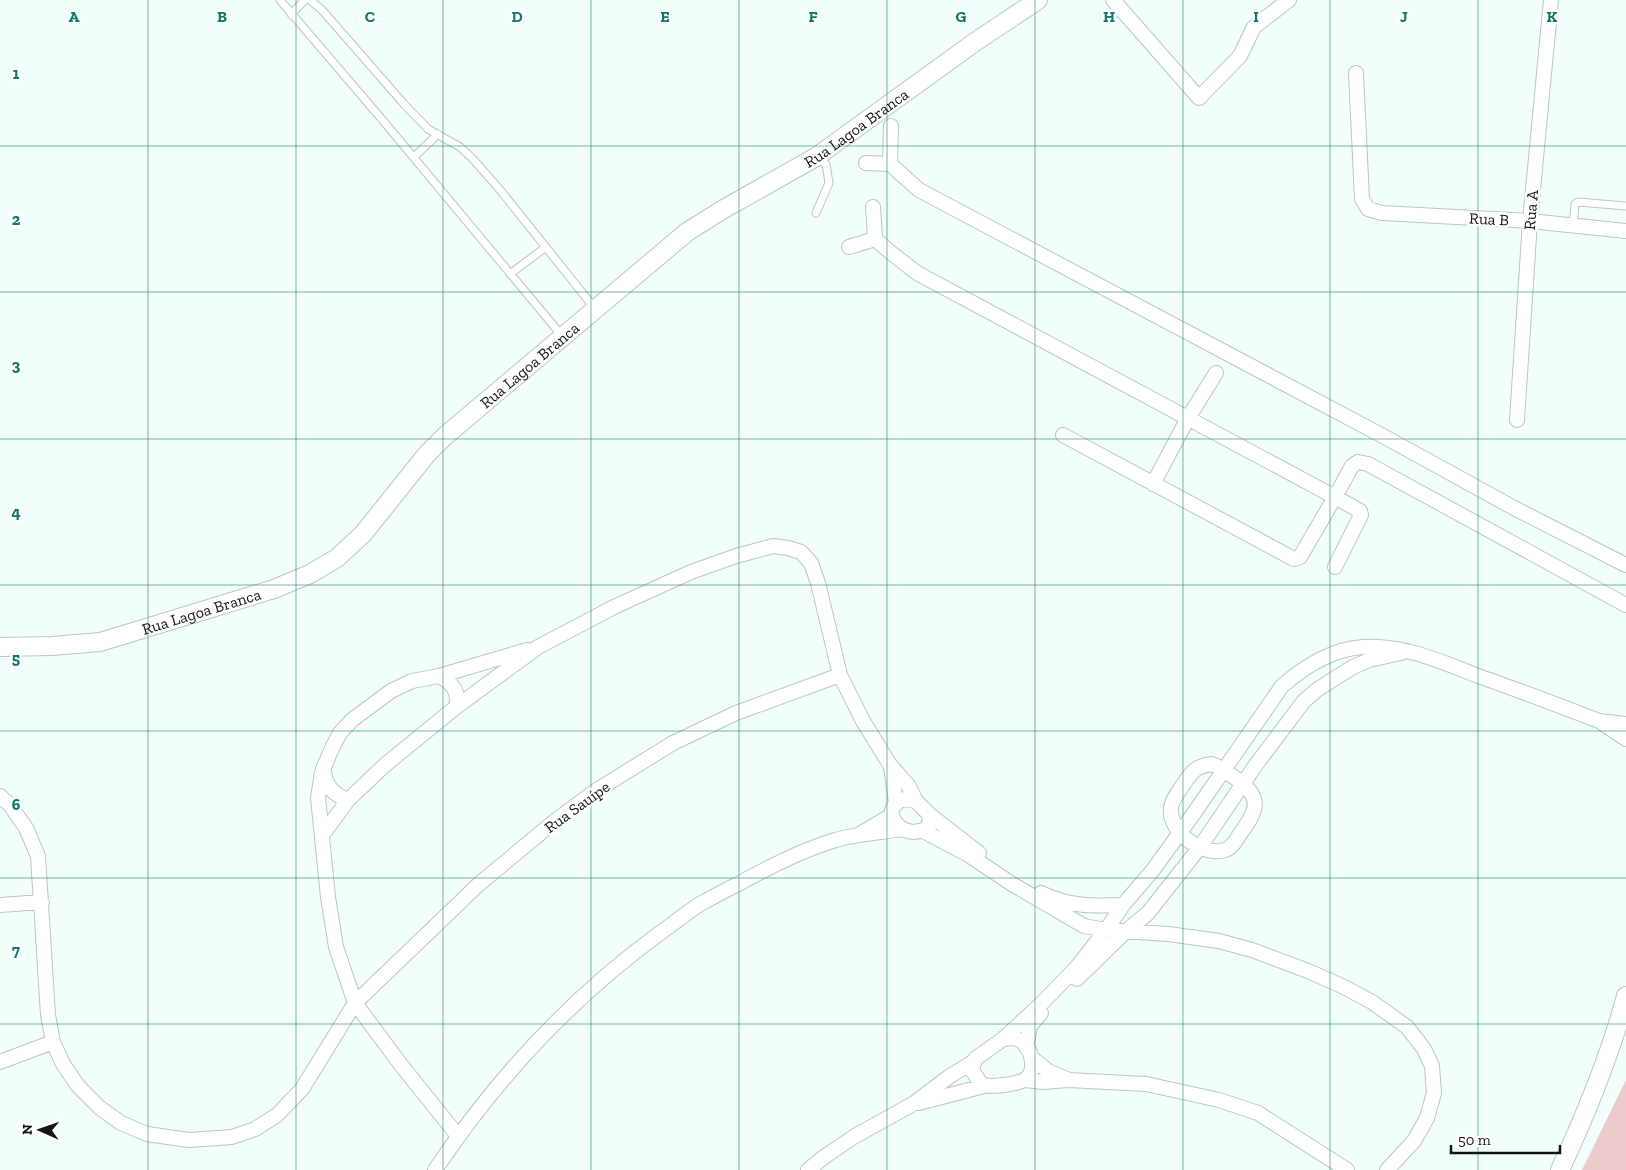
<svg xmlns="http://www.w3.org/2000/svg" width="1626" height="1170" font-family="'Zilla Slab',serif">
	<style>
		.green { fill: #eccbcc }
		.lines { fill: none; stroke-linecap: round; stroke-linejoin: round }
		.service-casing { stroke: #bbc6c1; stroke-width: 9 }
		.minor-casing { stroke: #bbc6c1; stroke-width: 16 }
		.tertiary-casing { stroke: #bbc6c1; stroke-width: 20 }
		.service { stroke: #fff; stroke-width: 7 }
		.minor { stroke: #fff; stroke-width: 14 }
		.tertiary { stroke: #fff; stroke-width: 18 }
		.grid { fill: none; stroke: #0f766e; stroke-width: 1; stroke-opacity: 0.55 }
		.labels { text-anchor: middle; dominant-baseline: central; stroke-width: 5; stroke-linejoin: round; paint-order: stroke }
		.street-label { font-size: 16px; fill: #111513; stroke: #fff }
		.grid-label { font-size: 16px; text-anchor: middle; font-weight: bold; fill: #0f766e; stroke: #fff; stroke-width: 5; stroke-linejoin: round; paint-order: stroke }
	</style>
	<rect width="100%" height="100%" fill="#f2fef9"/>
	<path class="green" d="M1626 1080V1170H1582Z"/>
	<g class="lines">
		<defs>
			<path id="service" d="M280 0 385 123 563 337
				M310 0 322 10 404 104 428 129 460 147 472 158 501 191 596 310
				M291 14 305 0
				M414 157 438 134
				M816 213 829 183 826 164 816 157
				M1573 225 1575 204 1578 202 1626 206
				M510 274 546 247"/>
			<path id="minor" d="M1113 0 1199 98 1240 56 1254 27 1289 0
				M1356 73 1362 199 1368 209 1382 213 1530 221 1626 231
				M866 163 890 164 919 190 1383 436 1514 508 1626 565
				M890 164 891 126
				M873 207 875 239 890 252 917 273 1335 497 1352 466 1358 462 1368 464 1626 605
				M849 247 875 239
				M1517 420 1530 221 1551 0
				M1063 435 1294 559 1300 557 1335 497 1360 511 1361 515 1335 567
				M1153 484 1188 418 1216 373
				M439 676C452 683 460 691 456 707
				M1602 723 1626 739
				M1212 764C1222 768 1230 774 1238 780 1264 799 1256 812 1240 834 1236 840 1232 848 1225 850 1203 857 1168 832 1171 808 1172 800 1178 792 1183 785 1192 771 1196 766 1212 764Z
				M891 766 896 803
				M324 771C325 786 334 795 348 800
				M0 796 10 805 26 828 38 856 48 1015 53 1042 63 1064 78 1086 100 1108 121 1123 147 1134 189 1140 232 1137 255 1129 277 1115 302 1089 355 1003 479 884 555 821 597 790 673 743 736 713 840 675
				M905 799 916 801 930 815 929 827C902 845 875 807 905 799Z
				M930 815 979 853
				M923 831 967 854 1012 884 1084 926 1106 930 1168 934 1219 941 1252 950 1308 971 1342 986 1372 1002 1407 1027 1424 1049 1432 1066 1434 1093 1427 1118 1414 1141 1387 1170
				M323 834 348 800 385 765 456 707 538 647 614 607 691 572 736 556 773 546 788 548 801 552 811 563 818 583 840 675 863 721 890 765 908 785 916 801
				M860 834 892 815
				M1041 893C1071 907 1091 906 1123 905
				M0 905 42 902
				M1077 979 1125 932 1148 913 1200 847 1255 766 1304 701 1318 689 1353 667 1369 660 1401 653
				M1003 1039C1009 1038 1016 1037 1021 1041 1032 1048 1037 1070 1026 1079 1020 1083 1011 1084 1004 1085 996 1086 987 1087 981 1084L972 1070 975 1059 1003 1039 1040 1005 1077 967 1106 930 1123 905 1153 870 1192 816 1282 686C1305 666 1332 649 1363 647 1404 644 1444 663 1481 677 1521 691 1560 706 1599 721L1626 724
				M1026 1047 1030 1026 1041 1013
				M1032 1058 1048 1071 1067 1079
				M0 1062 53 1042
				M1025 1080 1043 1082 1068 1080 1146 1084 1219 1100 1258 1113 1347 1170
				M919 1103 984 1086
				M458 1136 401 1065 355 1003 336 947 328 897 318 798 322 772 332 748 340 733 352 720 391 691 412 681 439 676 527 650
				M435 1170C496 1079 571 998 660 933 673 924 686 913 700 904 713 897 726 890 740 883 769 867 804 849 836 840 858 833 881 833 903 829
				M808 1170 824 1157 855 1136 913 1104 950 1076 973 1062"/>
			<g id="tertiary">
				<path id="s1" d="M0 647 52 646 100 642 274 589 310 574 337 558 363 534 427 454 445 436 687 232 722 210 816 157 975 42 1038 0"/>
				<path d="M1560 1170C1586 1114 1610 1056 1626 996"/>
			</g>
		</defs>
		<use href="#service" class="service-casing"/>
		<use href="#minor" class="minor-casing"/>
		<use href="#tertiary" class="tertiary-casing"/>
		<use href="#service" class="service"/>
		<use href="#minor" class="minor"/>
		<use href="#tertiary" class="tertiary"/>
	</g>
	<path class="grid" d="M148 0V1170M296 0V1170M443 0V1170M591 0V1170M739 0V1170M887 0V1170M1035 0V1170M1183 0V1170M1330 0V1170M1478 0V1170M0 146H1626M0 292H1626M0 439H1626M0 585H1626M0 731H1626M0 878H1626M0 1024H1626"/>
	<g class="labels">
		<g class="street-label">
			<text stroke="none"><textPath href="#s1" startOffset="1031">Rua Lagoa Branca</textPath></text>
			<text transform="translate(1531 210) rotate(-85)">Rua A</text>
			<text transform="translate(1489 219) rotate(3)">Rua B</text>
			<text stroke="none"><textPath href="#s1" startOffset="626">Rua Lagoa Branca</textPath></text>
			<text stroke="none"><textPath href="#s1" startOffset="206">Rua Lagoa Branca</textPath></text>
			<text transform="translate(577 807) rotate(-36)">Rua Sauípe</text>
		</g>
	</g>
	<g class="grid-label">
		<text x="74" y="22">A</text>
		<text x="222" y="22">B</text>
		<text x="370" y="22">C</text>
		<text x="517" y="22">D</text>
		<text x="665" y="22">E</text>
		<text x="813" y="22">F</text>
		<text x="961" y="22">G</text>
		<text x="1109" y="22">H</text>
		<text x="1256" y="22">I</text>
		<text x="1404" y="22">J</text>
		<text x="1552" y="22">K</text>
		<text x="16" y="79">1</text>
		<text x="16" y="225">2</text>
		<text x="16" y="371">3</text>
		<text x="16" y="518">4</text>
		<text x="16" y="664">5</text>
		<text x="16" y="810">6</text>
		<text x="16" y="956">7</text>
	</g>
	<g transform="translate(40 1130) rotate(272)" stroke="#ffffff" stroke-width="4" paint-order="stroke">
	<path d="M0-4L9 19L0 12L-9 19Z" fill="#111513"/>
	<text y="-8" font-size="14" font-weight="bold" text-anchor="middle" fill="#111513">N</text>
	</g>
	<path d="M1451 1145v8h109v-8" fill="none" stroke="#111513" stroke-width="2.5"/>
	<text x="1458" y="1145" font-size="15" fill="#111513" stroke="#ffffff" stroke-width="4" paint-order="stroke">50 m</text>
</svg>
